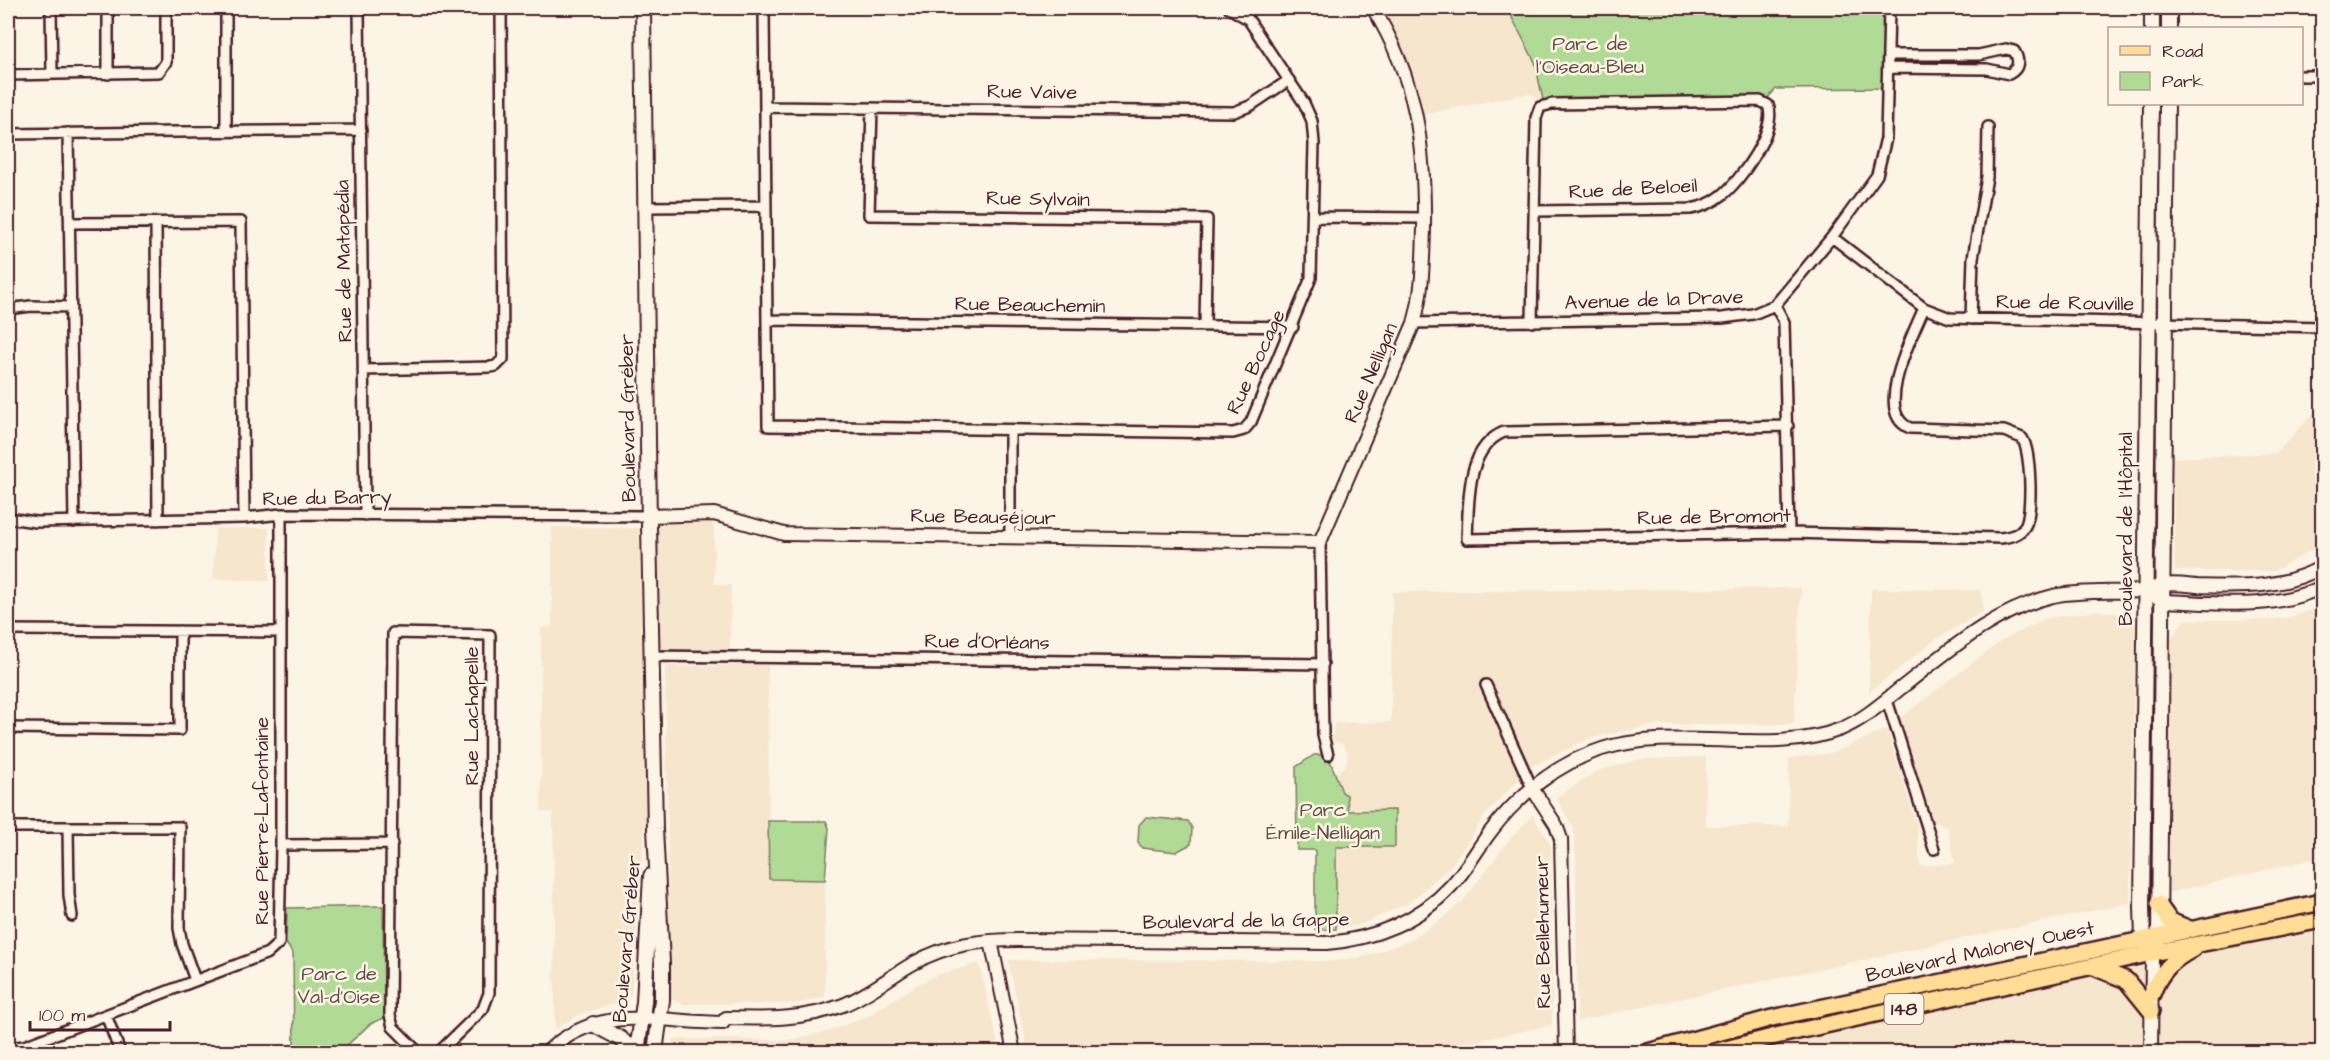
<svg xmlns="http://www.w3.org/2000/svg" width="2330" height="1060" font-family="'Architects Daughter',sans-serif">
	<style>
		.built { fill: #f6e6ce }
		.green { fill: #b1da97; stroke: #7e7c61; stroke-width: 1.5 }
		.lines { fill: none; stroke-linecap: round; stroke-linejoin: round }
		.minor-casing { stroke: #4a1f2b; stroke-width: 14 }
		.tertiary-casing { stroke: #4a1f2b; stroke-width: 16 }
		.secondary-casing { stroke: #4a1f2b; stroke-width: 18 }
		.primary-casing { stroke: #4a1f2b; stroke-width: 20 }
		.minor { stroke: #fcf5e5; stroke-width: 9 }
		.tertiary { stroke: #fcf5e5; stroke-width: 12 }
		.secondary { stroke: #fcf5e5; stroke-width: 14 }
		.primary { stroke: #ffdd96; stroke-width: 15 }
		.labels { text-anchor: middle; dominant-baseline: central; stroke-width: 5; stroke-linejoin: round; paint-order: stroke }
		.shield { fill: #fcf5e5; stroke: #7f5f63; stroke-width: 1.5 }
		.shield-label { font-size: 18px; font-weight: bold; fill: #4a1f2b }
		.park-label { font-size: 20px; fill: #644e46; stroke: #fcf5e5 }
		.street-label { font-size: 20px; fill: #4a1f2b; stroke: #fcf5e5 }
	</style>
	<rect width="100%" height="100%" fill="#fcf5e5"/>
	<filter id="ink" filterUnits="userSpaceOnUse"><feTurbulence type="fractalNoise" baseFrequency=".0167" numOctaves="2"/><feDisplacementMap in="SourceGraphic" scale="12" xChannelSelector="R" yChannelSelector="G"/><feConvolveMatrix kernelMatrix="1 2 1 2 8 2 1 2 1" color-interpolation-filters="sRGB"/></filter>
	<g filter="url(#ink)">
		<path class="built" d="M1373 8H1507L1535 62 1544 105 1533 95 1525 94 1417 116Z
			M2322 405V545L2274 571H2175L2173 458 2276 453Z
			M714 514V584L731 585 730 657 652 656 648 516Z
			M552 527 639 528 646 812 631 995 625 1001 578 1015 555 1030 553 812 541 811V628L552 627Z
			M215 528H269V581L213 579Z
			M1801 588 1794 724 1655 725 1591 738 1532 766 1486 814 1452 865 1410 902 1362 924 1336 929V847H1395L1394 810 1348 811 1335 775 1346 765 1348 752 1343 745 1333 740 1334 723 1391 722 1392 592Z
			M1871 589 1980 590 1984 611 1935 640 1869 692Z
			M2322 606V857L2169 893 2171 639 2184 620H2270L2291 617Z
			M2096 611 2129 614 2135 626 2130 903 1577 1021 1576 861 1574 829 1556 797 1598 771 1640 759 1706 757V826H1788L1789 758 1832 753 1887 729 1917 826 1920 866 1955 863 1948 828 1933 821 1900 718 2001 641 2047 618Z
			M768 665 769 879 825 880V997L796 1004H684L670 999 665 666Z
			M1533 815 1551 845 1552 1025 1423 1052H1028L1008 960 1333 961 1364 957 1409 941 1443 918 1463 901 1508 841Z
			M2322 920V1052H1714Z
			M979 963 1000 1052H672L673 1039 788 1040 830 1031 870 1015 915 986 937 975Z
			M610 1044H620L624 1052H582Z"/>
		<path class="green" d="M1507 8H1889L1888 88 1776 89 1764 102 1544 105 1535 62Z
			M1314 755H1328L1342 792 1347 795 1348 811 1395 810V847H1336V929L1315 930V850H1297L1296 767Z
			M1146 817 1188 821 1192 828 1191 844 1176 852 1142 848 1138 842 1139 825Z
			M768 821H826L829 828 825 880 769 879Z
			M383 906 384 1018 370 1024 340 1052H300L294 1050 293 954 286 943 287 908Z"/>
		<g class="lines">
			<defs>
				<path id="minor" d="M51 8 52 74
					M108 8V74
					M226 8V132
					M359 8 365 515
					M764 8 768 426 1233 433 1244 430 1251 422 1311 278 1314 143 1312 121 1304 103 1248 19 1229 8
					M1888 68 1987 69 2009 74C2019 69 2020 60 2014 51L2006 49 1979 55H1888
					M8 75 159 72 166 62V8
					M2302 76H2322
					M765 107 1234 112 1250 106 1289 80
					M872 108 869 215 1207 219 1205 325
					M68 133 74 522
					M8 134 361 130
					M645 207 765 206
					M1314 217 1424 218
					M71 223 241 222 244 518
					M156 223 158 520
					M1832 237 1924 308 1950 318 2322 327
					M1775 305 1784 322 1789 533
					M8 309 31 306 71 307
					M1971 319 1973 258 1987 177 1988 127
					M767 320 1293 327
					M1532 322 1536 118 1540 107 1552 104 1760 101 1768 105C1778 129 1740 182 1721 196 1712 203 1702 207 1691 209L1535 211
					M1414 323 1722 318 1753 314 1775 305 1832 237 1877 175 1886 138 1889 8
					M363 370 491 367 496 366 503 359 501 8
					M1788 426 1504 432C1465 448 1469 503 1467 539L1789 533 2000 538C2010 537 2019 535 2025 526 2033 513 2031 450 2022 438L2004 431 1910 428C1872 413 1913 334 1924 308
					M8 518 36 522 244 518 281 514 648 516
					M1010 536V430
					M1320 542 1323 735 1328 755
					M8 630 281 632
					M652 656 1323 664
					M1486 685 1532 788
					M1887 700 1934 849
					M8 728 180 730V631
					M8 827H180L179 928 182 944 195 980
					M68 827 69 895 72 916
					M281 845 392 844
					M106 1015 120 1052
					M8 1048 24 1046 268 953 279 943 281 845V514
					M418 1052 393 1027 390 1015 393 633 490 635 489 993 483 1009 439 1052"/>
				<path id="tertiary" d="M648 516 714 514 784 534 1320 542 1414 323C1423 292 1423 260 1424 228 1425 145 1417 80 1373 8
					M2154 596 2164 601C2218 603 2272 611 2322 587
					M1532 788 1556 825 1561 839 1566 1052
					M991 941 1014 1052
					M547 1052C599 1003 658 1022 723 1023L726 1018C766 1019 804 1020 843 1005 869 995 890 976 914 963 947 944 982 940 1019 940L1327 943C1374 939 1419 921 1451 886 1467 869 1477 849 1491 831 1518 795 1558 763 1602 749 1679 725 1770 757 1841 729 1863 720 1882 703 1901 688 1947 652 1994 610 2053 596 2083 590 2112 593 2142 591 2150 590 2156 586 2163 585 2174 583 2186 585 2197 586 2241 587 2283 589 2322 567
					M2151 1052 2152 953"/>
				<path id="secondary" d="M643 8 649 526 655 829 662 963V1000L655 1052
					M2152 28V8
					M2169 28V8
					M2155 947 2159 935 2167 104
					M2150 949 2143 938 2142 907 2151 104
					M593 1024 621 1039 634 1052
					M637 1052 644 1002 651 876"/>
				<path id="primary" d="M2158 904 2170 921 2190 929
					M2094 967 2126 980 2151 1011
					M2152 994C2160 972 2172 960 2193 949
					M1648 1052 1772 1018 2322 902
					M1714 1052 1780 1035 2152 953 2322 920"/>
			</defs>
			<use href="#minor" class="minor-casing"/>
			<use href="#tertiary" class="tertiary-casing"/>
			<use href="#secondary" class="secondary-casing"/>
			<use href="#primary" class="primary-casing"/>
			<use href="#minor" class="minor"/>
			<use href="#tertiary" class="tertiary"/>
			<use href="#secondary" class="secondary"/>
			<use href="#primary" class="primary"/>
		</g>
	</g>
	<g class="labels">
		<rect class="shield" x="1884.5" y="994" width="39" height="30" rx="4.5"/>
		<g class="shield-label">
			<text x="1904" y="1009">148</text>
		</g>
		<g class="park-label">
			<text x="1590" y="44">Parc de<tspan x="1590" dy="23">l'Oiseau-Bleu</tspan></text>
			<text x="1323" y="810">Parc<tspan x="1323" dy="23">Émile-Nelligan</tspan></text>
			<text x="339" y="974">Parc de<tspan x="339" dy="23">Val-d'Oise</tspan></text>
		</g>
		<g class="street-label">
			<text transform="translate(1032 92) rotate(1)">Rue Vaive</text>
			<text transform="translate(1633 189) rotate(-3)">Rue de Beloeil</text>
			<text transform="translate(1038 199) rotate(1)">Rue Sylvain</text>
			<text transform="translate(344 261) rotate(-91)">Rue de Matapédia</text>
			<text transform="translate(1654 300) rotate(-2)">Avenue de la Drave</text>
			<text transform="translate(2065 303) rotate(1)">Rue de Rouville</text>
			<text transform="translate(1030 305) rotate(1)">Rue Beauchemin</text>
			<text transform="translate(1256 362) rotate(-65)">Rue Bocage</text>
			<text transform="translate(1371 373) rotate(-67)">Rue Nelligan</text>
			<text transform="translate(628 418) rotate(-91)">Boulevard Gréber</text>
			<text transform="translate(327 498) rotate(-1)">Rue du Barry</text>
			<text transform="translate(983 517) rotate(1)">Rue Beauséjour</text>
			<text transform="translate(1714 517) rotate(-1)">Rue de Bromont</text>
			<text transform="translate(2126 529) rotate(-90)">Boulevard de l'Hôpital</text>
			<text transform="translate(987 642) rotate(1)">Rue d'Orléans</text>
			<text transform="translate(472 716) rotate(-90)">Rue Lachapelle</text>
			<text transform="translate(262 821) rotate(-90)">Rue Pierre-Lafontaine</text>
			<text transform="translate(1246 921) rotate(-1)">Boulevard de la Gappe</text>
			<text transform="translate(1543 932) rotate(-91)">Rue Bellehumeur</text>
			<text transform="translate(627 939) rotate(-85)">Boulevard Gréber</text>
			<text transform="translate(1980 952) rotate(-12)">Boulevard Maloney Ouest</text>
		</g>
	</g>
	<rect width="2330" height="1060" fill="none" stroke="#fcf5e5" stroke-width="30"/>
	<rect x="15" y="15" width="2300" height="1030" fill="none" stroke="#4a1f2b" stroke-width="2" filter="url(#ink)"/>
	<rect x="2108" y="27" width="195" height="78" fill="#fcf5e5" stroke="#b59f9b" stroke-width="1.5"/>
	<rect x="2120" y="46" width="30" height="9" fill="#ffdd96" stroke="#b59f9b" stroke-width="1.5"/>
	<text x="2162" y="57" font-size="18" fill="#4a1f2b">Road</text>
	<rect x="2120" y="72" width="30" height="18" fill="#b1da97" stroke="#b59f9b" stroke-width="1.5"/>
	<text x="2162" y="87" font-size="18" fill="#4a1f2b">Park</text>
	<path d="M30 1021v9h140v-9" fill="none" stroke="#4a1f2b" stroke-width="3"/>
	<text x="39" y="1021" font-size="18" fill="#4a1f2b" stroke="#fcf5e5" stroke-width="4.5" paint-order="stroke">100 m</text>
</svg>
